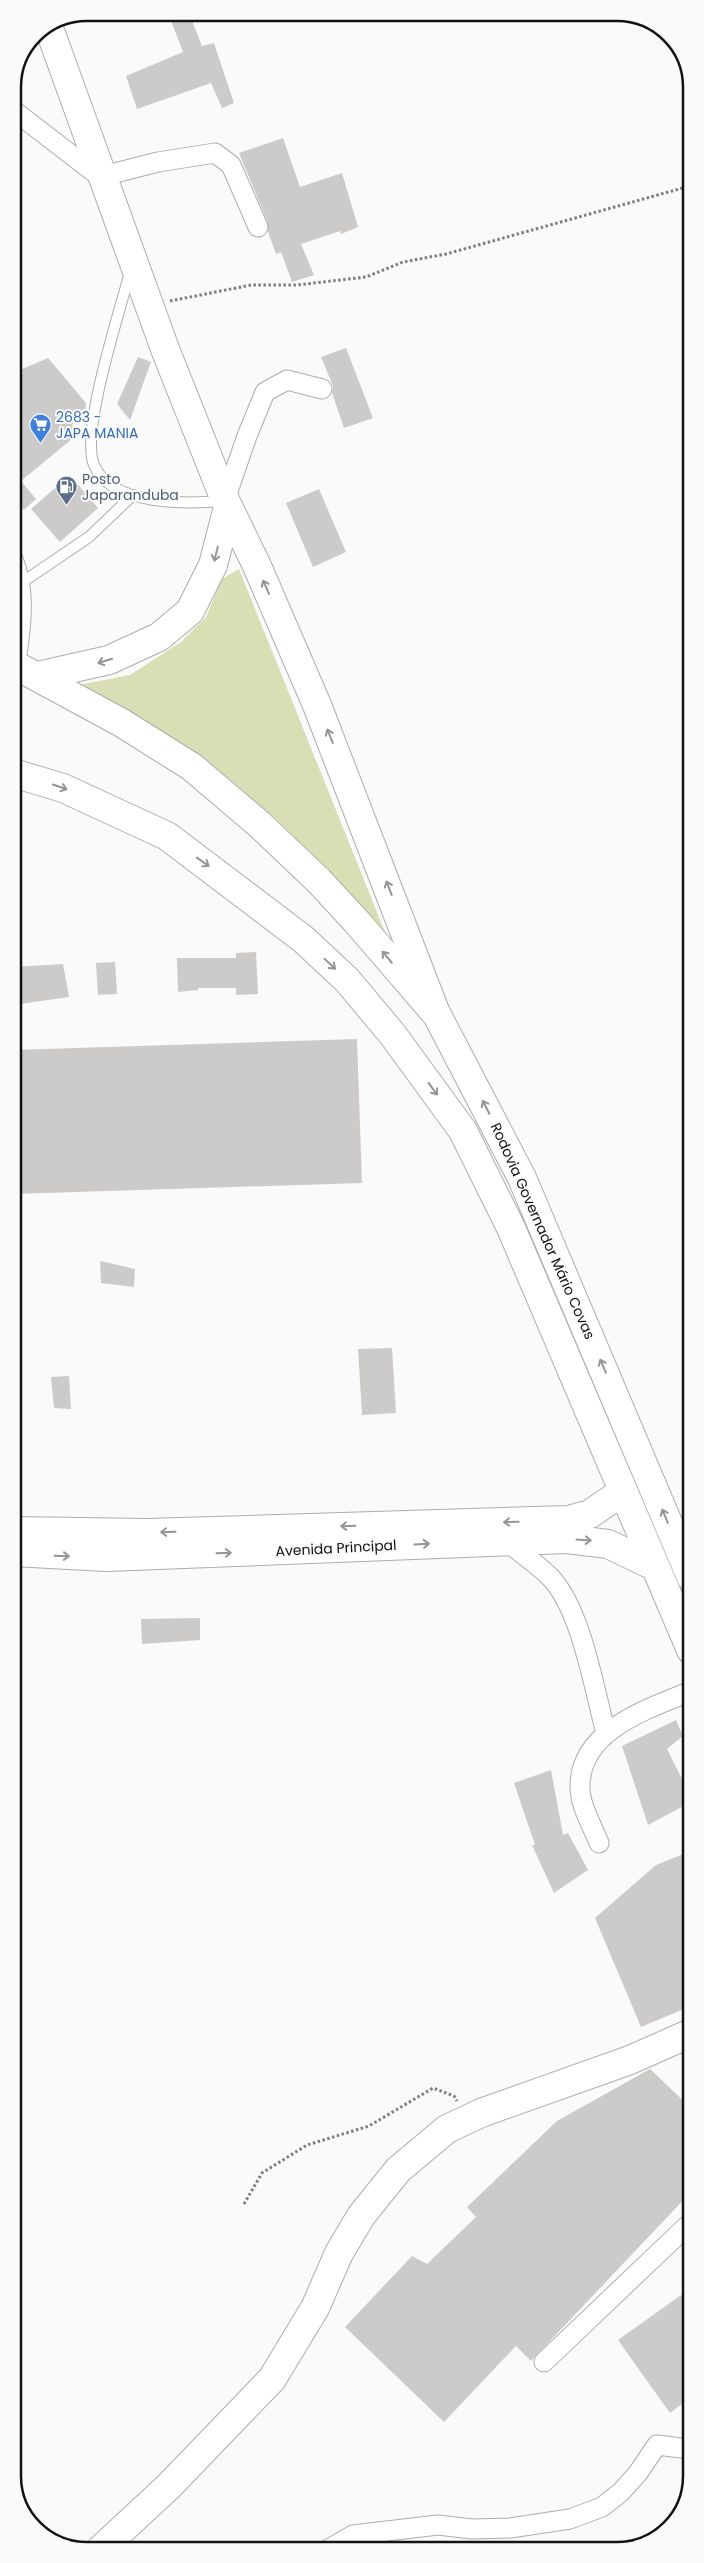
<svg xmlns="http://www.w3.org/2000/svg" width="704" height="2563" font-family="Poppins,sans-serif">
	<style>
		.grass { fill: #dadeb5 }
		.building { fill: #cccbca }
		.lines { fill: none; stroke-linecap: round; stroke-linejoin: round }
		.lane-casing { stroke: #adadae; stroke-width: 12 }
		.street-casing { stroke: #adadae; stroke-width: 21 }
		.secondary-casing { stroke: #adadae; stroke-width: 30 }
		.primary-casing { stroke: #adadae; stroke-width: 30 }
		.highway-casing { stroke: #adadae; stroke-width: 30 }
		.path { stroke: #7d7d7d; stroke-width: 3; stroke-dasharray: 2.5 2.5; stroke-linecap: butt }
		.lane { stroke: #fff; stroke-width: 10 }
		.street { stroke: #fff; stroke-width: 19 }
		.secondary { stroke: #fff; stroke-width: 28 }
		.primary { stroke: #fff; stroke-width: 28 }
		.highway { stroke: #fff; stroke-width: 28 }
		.oneway { stroke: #959595 }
		.labels { text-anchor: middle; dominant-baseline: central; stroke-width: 4; stroke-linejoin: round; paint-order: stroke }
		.shop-label { font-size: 14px; fill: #366cbe; stroke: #fafafb; text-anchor: start }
		.service-label { font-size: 14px; fill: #4e5e75; stroke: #fafafb; text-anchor: start }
		.street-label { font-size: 14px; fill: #131313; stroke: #fafafb }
		.rim { fill: none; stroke: #131313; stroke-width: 2.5 }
	</style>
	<rect width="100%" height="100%" fill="#fafafb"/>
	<path class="grass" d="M13 563 16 587 13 632Z
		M239 569 395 957 328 873 73 686 130 675 181 642 206 617 222 579Z"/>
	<path class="building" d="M168 13H189L202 46 214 43 234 103 222 108 211 83 137 109 126 76 183 52Z
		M283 138 300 187 342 173 358 227 341 234 340 231 301 244 314 275 292 282 281 252 276 254 268 232V223L239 153Z
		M346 348 373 418 344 428 332 393 333 386 321 357Z
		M138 357 151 362 130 420 117 404Z
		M48 358 86 403 85 413 72 425 78 434 21 481 36 499 24 510 13 496V381L23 373 20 370Z
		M70 475 98 508 60 542 31 509Z
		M319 489 346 552 313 567 286 503Z
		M256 952 258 994 236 995V988H198V990L178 992 177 958H236V953Z
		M115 962 117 994 98 995 96 963Z
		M63 964 69 997 13 1005V967Z
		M357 1039 362 1183 13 1194V1050Z
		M100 1261 135 1269 134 1287 101 1283Z
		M392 1348 396 1413 362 1415 358 1349Z
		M69 1376 71 1409 54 1408 51 1377Z
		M200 1618V1640L142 1644 141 1619Z
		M676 1720 683 1736 667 1749 691 1797V1802L648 1825 622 1746Z
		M551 1770 563 1835 568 1833 588 1870 554 1893 532 1845H535L514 1783Z
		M691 1851V2006L641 2027 595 1918 656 1865Z
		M650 2069 691 2108V2192L531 2361 516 2346 444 2422 345 2327 412 2256 427 2264 476 2217 467 2207 557 2121Z
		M681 2295 691 2310V2397L670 2413 618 2340Z"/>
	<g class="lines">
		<defs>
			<path id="lane" d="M130 272C120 311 80 432 94 465 111 506 187 504 223 501
				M13 548C32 586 26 625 20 665
				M24 581 89 537 133 495"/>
			<path id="street" d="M13 110 104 180
				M103 176 158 162 215 153 231 165 258 227
				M225 500 247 436 265 392 287 380 322 389
				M505 1540C520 1553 539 1565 552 1579 582 1613 594 1689 606 1733
				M599 1843C592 1825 579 1804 580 1785 581 1729 649 1709 691 1691
				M544 2362 691 2222
				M327 2550 353 2535 438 2525 472 2529 510 2528 570 2519 602 2507 621 2492 638 2473 657 2445 689 2449 691 2451"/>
			<path id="secondary" d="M13 1531 147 1533 569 1520 590 1514 622 1492
				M13 1552 106 1557 567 1539 608 1544 654 1566
				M100 2550 169 2486 272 2379 315 2308 339 2253 361 2216 398 2170 447 2129 481 2113 630 2060 691 2033"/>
			<path id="primary" d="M49 28 165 349 225 500 257 566 317 705 435 1011
				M38 676 109 660 159 637 190 611 213 565 228 507"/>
			<path id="highway" d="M13 664 122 723 192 767 259 824 319 881 356 921 437 1015 522 1178 691 1577
				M13 773 63 788 167 836 303 939 347 980 393 1035 463 1131 511 1228 691 1650"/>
		</defs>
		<use href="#lane" class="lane-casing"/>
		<use href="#street" class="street-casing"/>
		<use href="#secondary" class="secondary-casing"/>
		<use href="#primary" class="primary-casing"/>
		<use href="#highway" class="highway-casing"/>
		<path class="path" d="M170 301 251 285H297L366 277 403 262 446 254 690 186
			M244 2204 262 2173 307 2145 369 2126 433 2088 454 2096 457 2101"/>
		<use href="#lane" class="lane"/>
		<use href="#street" class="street"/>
		<use href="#secondary" class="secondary"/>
		<use href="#primary" class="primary"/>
		<use href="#highway" class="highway"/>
	</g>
	<defs><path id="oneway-shaft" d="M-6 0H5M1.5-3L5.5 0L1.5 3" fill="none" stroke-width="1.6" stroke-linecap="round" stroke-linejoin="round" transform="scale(1.25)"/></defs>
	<g class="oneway">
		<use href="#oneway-shaft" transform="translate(216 554) rotate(104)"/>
		<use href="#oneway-shaft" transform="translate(266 587) rotate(-114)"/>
		<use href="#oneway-shaft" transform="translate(105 661) rotate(163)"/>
		<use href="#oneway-shaft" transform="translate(330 736) rotate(-112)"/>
		<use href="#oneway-shaft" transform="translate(60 787) rotate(19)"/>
		<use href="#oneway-shaft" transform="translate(203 862) rotate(36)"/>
		<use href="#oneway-shaft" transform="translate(389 888) rotate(-111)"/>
		<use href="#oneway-shaft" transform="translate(387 957) rotate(-130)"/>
		<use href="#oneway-shaft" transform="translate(330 964) rotate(43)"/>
		<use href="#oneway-shaft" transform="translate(433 1089) rotate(54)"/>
		<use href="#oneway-shaft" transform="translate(486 1107) rotate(-117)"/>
		<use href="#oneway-shaft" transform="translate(603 1366) rotate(-113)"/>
		<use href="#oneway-shaft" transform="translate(665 1516) rotate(-113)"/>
		<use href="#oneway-shaft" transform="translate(511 1522) rotate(179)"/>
		<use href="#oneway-shaft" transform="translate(348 1526) rotate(178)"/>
		<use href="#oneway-shaft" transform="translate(168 1532) rotate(178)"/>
		<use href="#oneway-shaft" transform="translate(584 1540) rotate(4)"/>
		<use href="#oneway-shaft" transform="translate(422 1544) rotate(-3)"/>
		<use href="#oneway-shaft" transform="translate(224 1553) rotate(-2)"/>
		<use href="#oneway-shaft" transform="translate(62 1556) rotate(2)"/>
	</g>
	<defs>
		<symbol id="supermarket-pin" viewBox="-11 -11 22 30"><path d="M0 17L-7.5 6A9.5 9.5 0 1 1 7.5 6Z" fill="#3f7fe0" stroke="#fafafb"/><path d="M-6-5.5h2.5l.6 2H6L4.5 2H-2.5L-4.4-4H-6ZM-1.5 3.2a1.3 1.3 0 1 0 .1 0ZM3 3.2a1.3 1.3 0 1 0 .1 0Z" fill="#fff"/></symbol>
		<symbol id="fuel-pin" viewBox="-11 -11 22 30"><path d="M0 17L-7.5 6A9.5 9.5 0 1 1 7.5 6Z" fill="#5c6f8a" stroke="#fafafb"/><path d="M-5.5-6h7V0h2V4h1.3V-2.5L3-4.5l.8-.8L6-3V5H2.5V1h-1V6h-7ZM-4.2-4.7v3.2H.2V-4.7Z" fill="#fff"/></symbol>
	</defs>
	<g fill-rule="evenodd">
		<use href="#supermarket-pin" x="28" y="412" width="25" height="34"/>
		<use href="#fuel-pin" x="54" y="474" width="25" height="34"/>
	</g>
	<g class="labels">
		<g class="shop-label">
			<text x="56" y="417">2683 -<tspan x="56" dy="16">JAPA MANIA</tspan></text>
		</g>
		<g class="service-label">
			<text x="82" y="479">Posto<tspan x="82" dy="16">Japaranduba</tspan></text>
		</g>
		<g class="street-label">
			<text transform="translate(543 1231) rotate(66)">Rodovia Governador Mário Covas</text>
			<text transform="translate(336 1548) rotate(-3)">Avenida Principal</text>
		</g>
	</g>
	<path d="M0 0H704V2563H0ZM87 21H617A66 66 0 0 1 683 87V2476A66 66 0 0 1 617 2542H87A66 66 0 0 1 21 2476V87A66 66 0 0 1 87 21Z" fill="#fafafb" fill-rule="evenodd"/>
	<path class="rim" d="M87 21H617A66 66 0 0 1 683 87V2476A66 66 0 0 1 617 2542H87A66 66 0 0 1 21 2476V87A66 66 0 0 1 87 21Z"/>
</svg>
